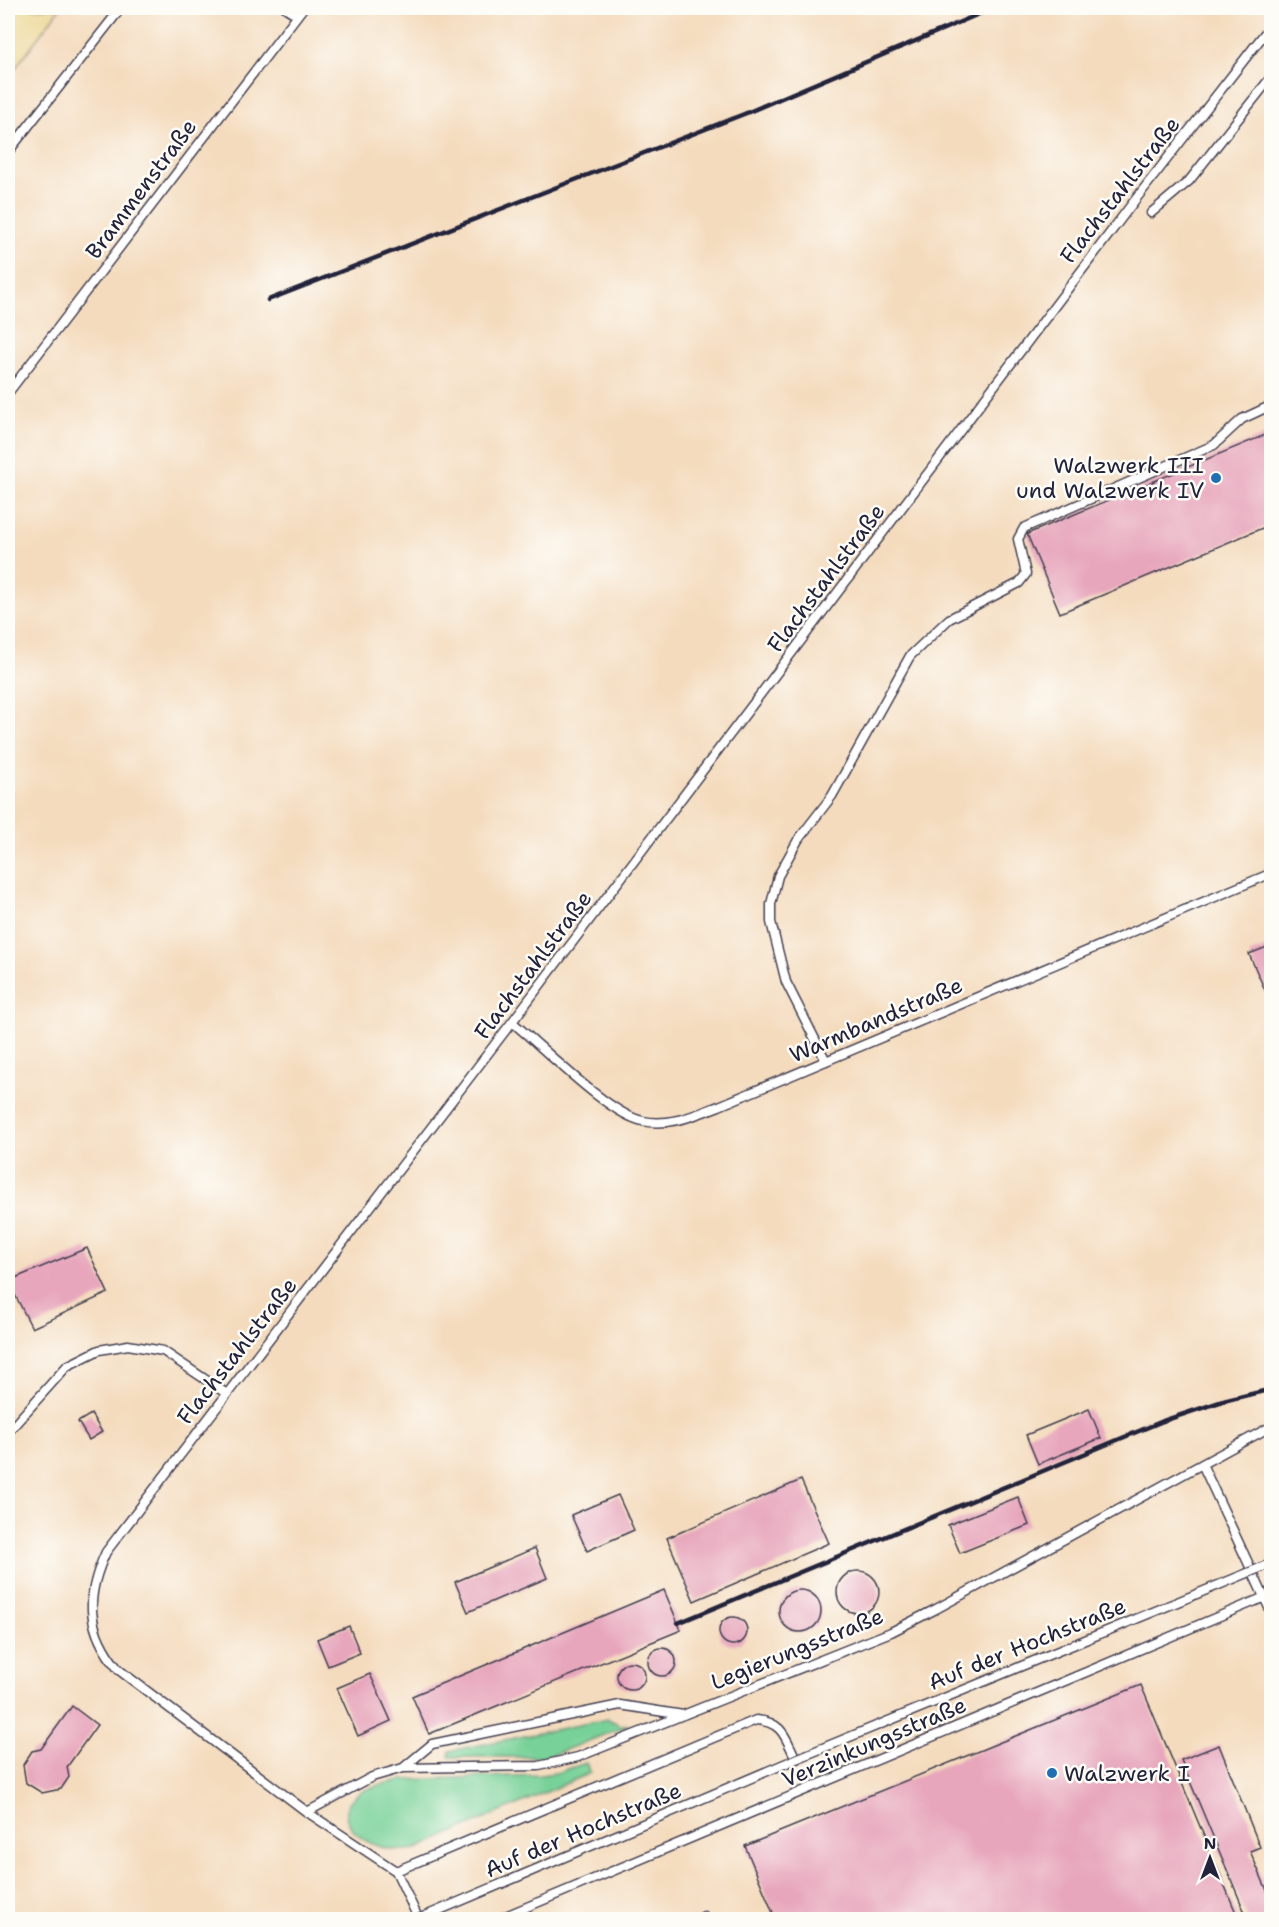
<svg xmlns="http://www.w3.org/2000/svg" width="1279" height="1927" font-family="'Shantell Sans',sans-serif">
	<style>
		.green { fill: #78d198; stroke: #4d7a6a; stroke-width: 1.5 }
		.sand { fill: #eeda9e; stroke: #887e6c; stroke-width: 1.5 }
		.building { fill: #e7a6bc }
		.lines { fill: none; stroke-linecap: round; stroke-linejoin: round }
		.service-casing { stroke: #423e4f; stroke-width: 11 }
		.service { stroke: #fff; stroke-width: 8 }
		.rail { stroke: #22223b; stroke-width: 4.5 }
		.service-bridge-casing { stroke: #423e4f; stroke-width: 11; stroke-linecap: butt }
		.service-bridge { stroke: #fff; stroke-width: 8 }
		.poi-dot { fill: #1f6fb2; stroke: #fdfcf7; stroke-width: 2 }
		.labels { text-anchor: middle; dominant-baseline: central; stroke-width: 5; stroke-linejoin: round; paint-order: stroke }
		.street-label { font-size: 22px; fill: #22223b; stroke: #fdfcf7 }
		.poi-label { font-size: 22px; fill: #22223b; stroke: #fdfcf7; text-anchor: end }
	</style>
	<rect width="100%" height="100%" fill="#fdfcf7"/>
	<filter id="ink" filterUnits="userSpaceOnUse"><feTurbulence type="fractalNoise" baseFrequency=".0167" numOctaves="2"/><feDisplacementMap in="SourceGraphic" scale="12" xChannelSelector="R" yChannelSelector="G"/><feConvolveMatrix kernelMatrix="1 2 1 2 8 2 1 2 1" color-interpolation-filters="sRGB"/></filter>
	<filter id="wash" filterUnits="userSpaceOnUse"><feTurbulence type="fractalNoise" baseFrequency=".008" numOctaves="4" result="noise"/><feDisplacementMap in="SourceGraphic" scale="24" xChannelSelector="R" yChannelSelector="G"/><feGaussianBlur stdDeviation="1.35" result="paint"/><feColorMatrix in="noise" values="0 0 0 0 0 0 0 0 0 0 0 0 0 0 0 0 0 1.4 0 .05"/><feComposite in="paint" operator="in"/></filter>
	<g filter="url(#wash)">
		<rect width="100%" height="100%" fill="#f4dbbe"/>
		<path class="green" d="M608 1719 620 1725H629L555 1754 541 1757H449L450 1751Z
			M586 1763 590 1773 416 1849C393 1853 357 1845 348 1821 346 1817 345 1811 347 1807 355 1788 385 1783 403 1780L541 1775 556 1773Z"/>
		<path class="sand" d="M8 8H60L8 78Z"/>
		<g id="blocks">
			<path class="building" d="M1272 432V524L1060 613 1027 534Z
				M1272 945V1006L1249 954Z
				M87 1248 108 1293 32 1328 8 1281Z
				M1089 1409 1101 1438 1038 1464 1026 1435Z
				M91 1414 102 1432 89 1440 78 1422Z
				M801 1480 829 1543 694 1601 667 1538Z
				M618 1495 634 1530 587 1551 571 1515Z
				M1018 1497 1029 1525 960 1553 948 1525Z
				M535 1548 547 1578 468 1612 455 1582Z
				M837 1592a21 21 0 1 1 42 0a21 21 0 1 1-42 0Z
				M664 1590 681 1630 429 1734 412 1696Z
				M779 1611a21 21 0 1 1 42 0a21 21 0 1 1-42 0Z
				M719 1631a14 14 0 1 1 28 0a14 14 0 1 1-28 0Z
				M349 1626 360 1653 328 1666 317 1639Z
				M648 1662a14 14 0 1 1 28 0a14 14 0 1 1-28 0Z
				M617 1676a14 14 0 1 1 28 0a14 14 0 1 1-28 0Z
				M370 1674 391 1721 358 1736 337 1688Z
				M1141 1685 1239 1920H776L745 1846Z
				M72 1706 97 1725 67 1767 69 1777 61 1789 42 1793 26 1783 23 1765 32 1751 41 1749Z
				M1219 1745 1260 1847 1250 1851 1272 1902V1920H1248L1181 1760Z"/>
		</g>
	</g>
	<g filter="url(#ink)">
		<use href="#blocks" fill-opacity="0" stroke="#423e4f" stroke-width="1.5"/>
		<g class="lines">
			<defs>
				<path id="service" d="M286 8 297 15
					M8 152 121 8
					M1151 213 1189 181 1272 76
					M8 393 303 8
					M512 1022C542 1046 609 1115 643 1121 669 1127 695 1115 719 1106L1272 873
					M826 1061 786 982 771 922V904L778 876 798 840 832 796 910 656 949 619 1019 583 1026 574 1018 539 1024 528 1214 445 1242 419 1272 405
					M8 1432 67 1366 99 1350 128 1345 163 1351 227 1394
					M1202 1464 1272 1614
					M403 1768 432 1744 620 1705 683 1715
					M307 1812 372 1777 403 1768 539 1766 578 1757 891 1632 936 1609 1272 1426
					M396 1871 756 1720C783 1722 785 1737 796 1759
					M419 1920 396 1871 307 1812 119 1670C86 1631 85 1597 106 1552L512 1022 1132 204 1272 24
					M496 1920 1265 1597
					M697 1920 704 1916"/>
			</defs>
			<use href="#service" class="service-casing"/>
			<use href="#service" class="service"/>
			<path class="rail" d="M268 300 744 114 993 8
				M678 1623 1163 1421 1223 1401 1272 1389"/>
			<defs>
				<path id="service-bridge" d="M416 1920 796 1759 1272 1563"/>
			</defs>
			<use href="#service-bridge" class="service-bridge-casing"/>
			<use href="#service-bridge" class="service-bridge"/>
		</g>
	</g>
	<g class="poi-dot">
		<circle cx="1216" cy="478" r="6"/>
		<circle cx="1052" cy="1773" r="6"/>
	</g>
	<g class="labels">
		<g class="street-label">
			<text transform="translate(141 189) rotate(-53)">Brammenstraße</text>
			<text transform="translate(1120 190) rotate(-52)">Flachstahlstraße</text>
			<text transform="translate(826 578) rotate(-53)">Flachstahlstraße</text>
			<text transform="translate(533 965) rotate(-53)">Flachstahlstraße</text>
			<text transform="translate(876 1020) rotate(-23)">Warmbandstraße</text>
			<text transform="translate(237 1351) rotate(-52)">Flachstahlstraße</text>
			<text transform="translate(1027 1644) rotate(-22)">Auf der Hochstraße</text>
			<text transform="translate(797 1649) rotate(-22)">Legierungsstraße</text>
			<text transform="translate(874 1742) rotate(-23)">Verzinkungsstraße</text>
			<text transform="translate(583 1830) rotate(-23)">Auf der Hochstraße</text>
		</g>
		<g class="poi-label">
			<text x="1204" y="465">Walzwerk III<tspan x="1204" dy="25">und Walzwerk IV</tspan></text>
			<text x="1064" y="1773" text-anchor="start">Walzwerk I</text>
		</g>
	</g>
	<rect width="1279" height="1927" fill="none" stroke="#fdfcf7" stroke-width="30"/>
	<g transform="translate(1210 1858)" stroke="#fdfcf7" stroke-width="4.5" paint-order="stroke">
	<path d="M0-4.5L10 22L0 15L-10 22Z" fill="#22223b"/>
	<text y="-9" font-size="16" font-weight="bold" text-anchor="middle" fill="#22223b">N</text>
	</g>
</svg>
